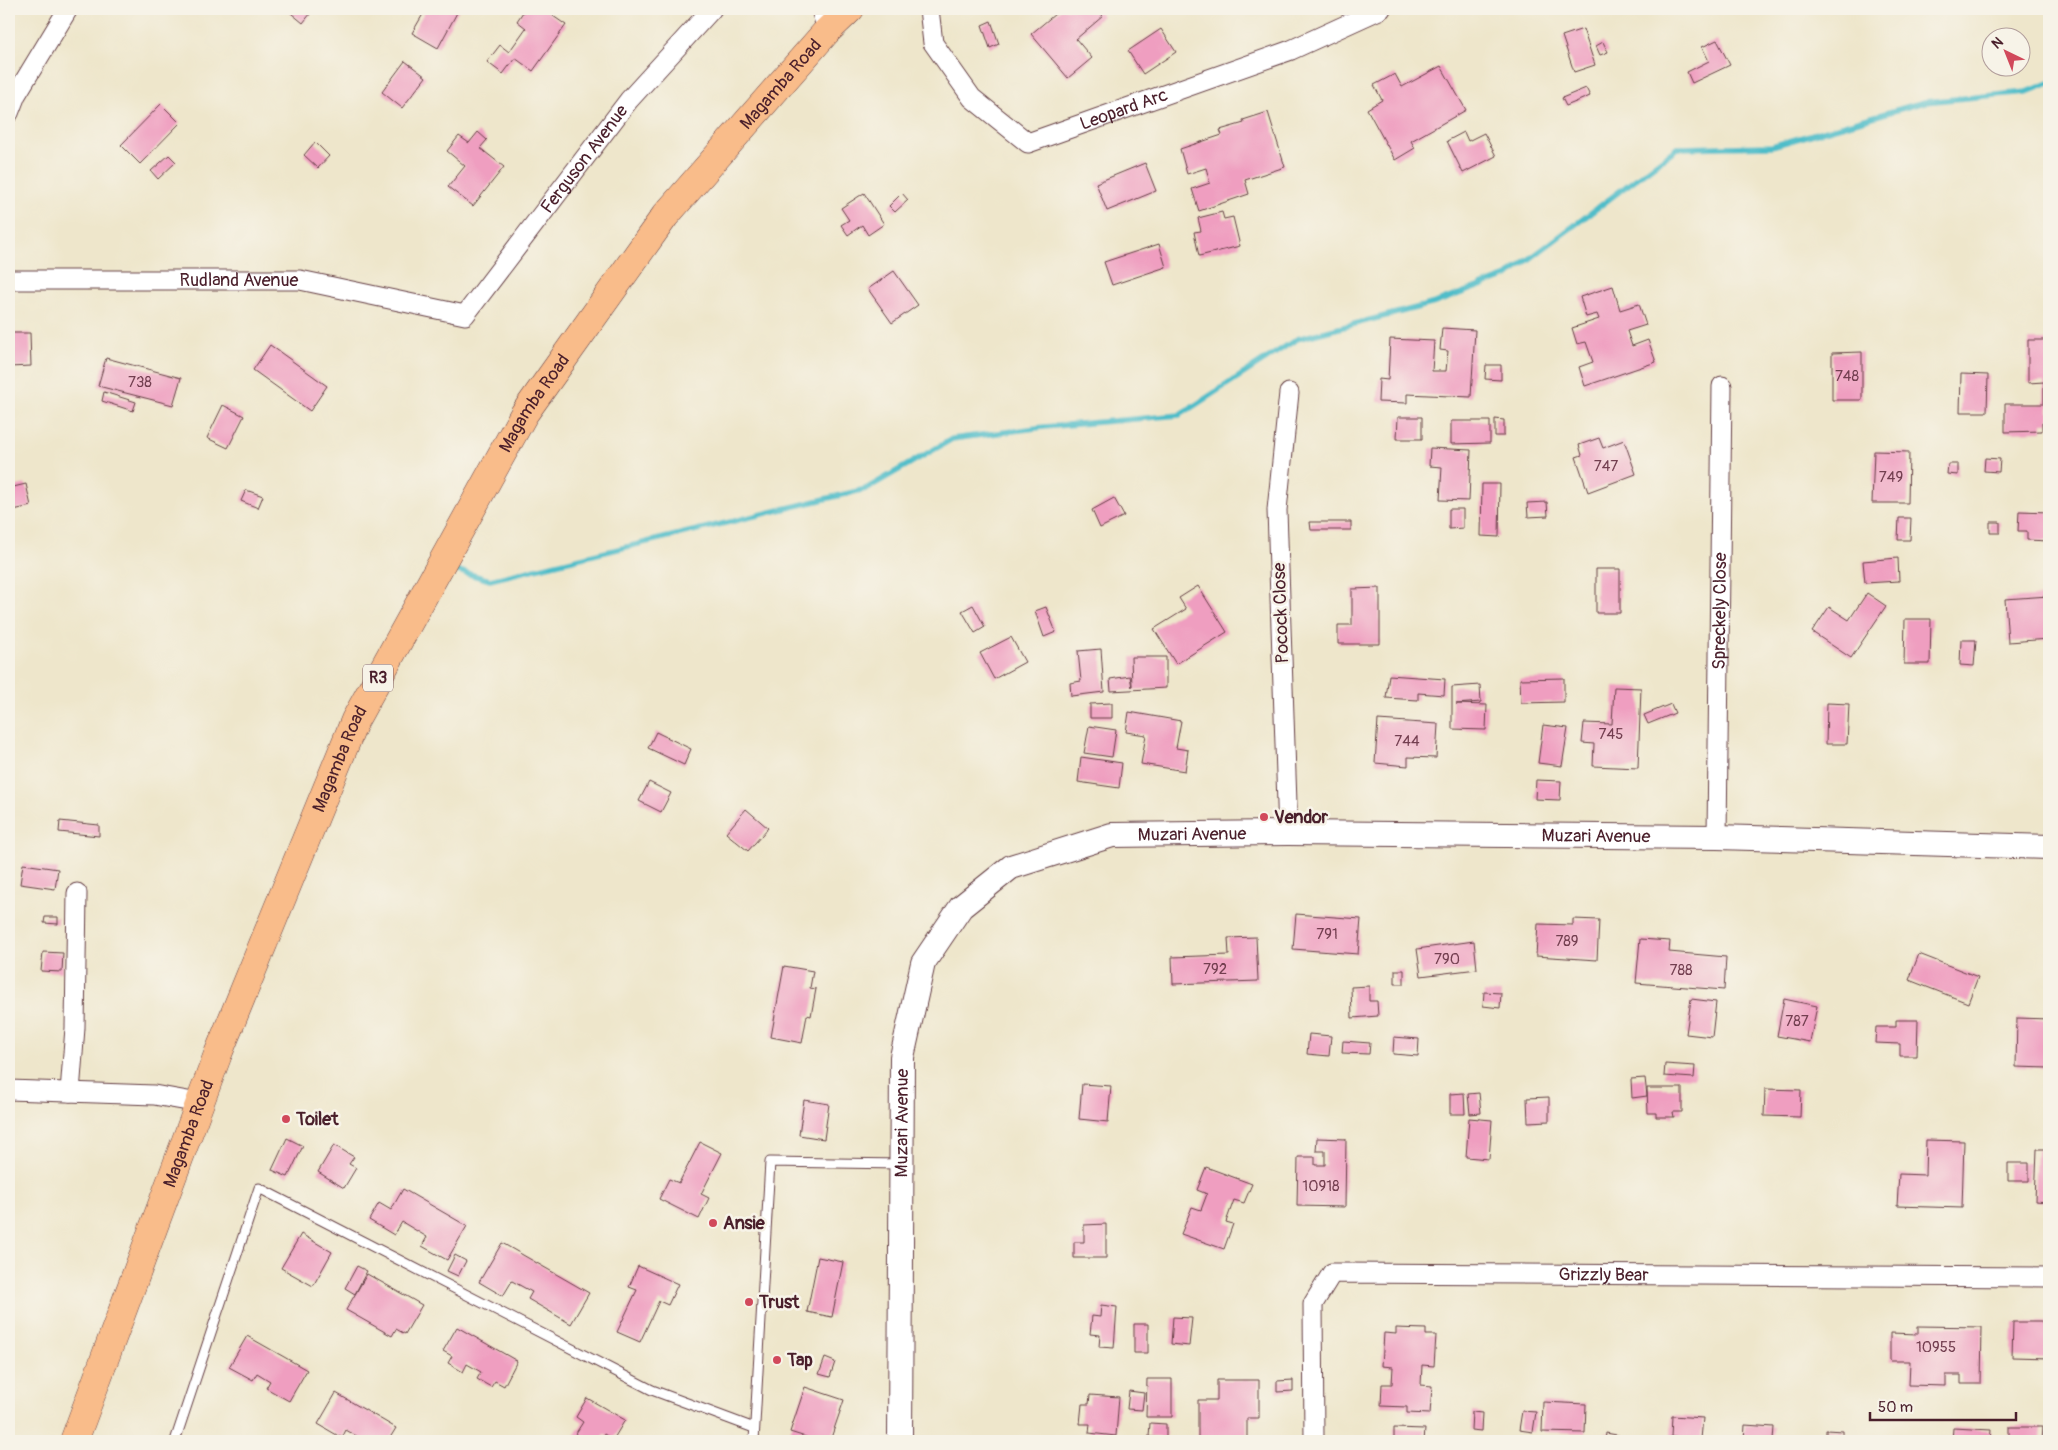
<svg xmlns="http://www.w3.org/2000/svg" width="2058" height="1450" font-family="Pangolin,sans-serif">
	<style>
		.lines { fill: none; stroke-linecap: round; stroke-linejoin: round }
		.stream { stroke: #50bdc9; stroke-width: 5.5 }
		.building { fill: #ef9ec0 }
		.service-casing { stroke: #633d43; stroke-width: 11 }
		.minor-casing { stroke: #633d43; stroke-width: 21 }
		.tertiary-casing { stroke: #633d43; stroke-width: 26 }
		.trunk-casing { stroke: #633d43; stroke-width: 29 }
		.service { stroke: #fff; stroke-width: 9 }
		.minor { stroke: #fff; stroke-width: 19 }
		.tertiary { stroke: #fff; stroke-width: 24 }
		.trunk { stroke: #f9bc8a; stroke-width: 28 }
		.poi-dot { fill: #d1495b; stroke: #f7f3e8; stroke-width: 2 }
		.labels { text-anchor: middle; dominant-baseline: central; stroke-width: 5; stroke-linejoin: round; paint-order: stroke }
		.number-label { font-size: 15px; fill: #733f50 }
		.shield { fill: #f7f3e8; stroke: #7e5f64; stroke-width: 1 }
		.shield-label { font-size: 16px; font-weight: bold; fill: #4a1f2b }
		.street-label { font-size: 18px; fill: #4a1f2b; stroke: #f7f3e8 }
		.poi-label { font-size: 18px; font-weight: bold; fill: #4a1f2b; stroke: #f7f3e8; text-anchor: start }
	</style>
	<rect width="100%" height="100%" fill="#f7f3e8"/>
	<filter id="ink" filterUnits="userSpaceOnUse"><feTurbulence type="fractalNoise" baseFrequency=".02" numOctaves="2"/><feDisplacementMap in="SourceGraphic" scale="10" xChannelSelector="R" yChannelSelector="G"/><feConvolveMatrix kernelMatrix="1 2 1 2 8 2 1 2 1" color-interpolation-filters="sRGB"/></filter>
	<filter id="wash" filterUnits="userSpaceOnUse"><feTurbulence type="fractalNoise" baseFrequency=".0096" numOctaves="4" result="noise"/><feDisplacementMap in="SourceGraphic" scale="20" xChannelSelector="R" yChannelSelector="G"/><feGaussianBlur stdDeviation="1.12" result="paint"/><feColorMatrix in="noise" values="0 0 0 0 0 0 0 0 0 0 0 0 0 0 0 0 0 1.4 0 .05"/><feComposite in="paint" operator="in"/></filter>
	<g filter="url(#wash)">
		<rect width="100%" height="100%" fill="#eee6cb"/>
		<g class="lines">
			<path class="stream" d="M455 570 490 580 866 489 952 439 1044 427 1180 415 1297 339 1435 303 1507 276 1677 148 1772 146 1924 102 2027 92 2049 83"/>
		</g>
		<g id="blocks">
			<path class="building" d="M286 9H314L303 23Z
				M426 9H459L438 48 412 33Z
				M525 9H543L566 25 533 71 515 58 503 74 487 62 500 45 509 52 526 28 517 21Z
				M1061 9H1096L1103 16 1076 39 1092 58 1068 78 1031 34Z
				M991 21 999 44 990 48 982 25Z
				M1161 29 1176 52 1143 74 1128 51Z
				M1583 29 1595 65 1574 72 1562 36Z
				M1717 40 1730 65 1692 83 1687 72 1709 61 1702 47Z
				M1603 42 1608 52 1600 55 1596 46Z
				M405 61 426 77 402 108 382 92Z
				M1441 66 1466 110 1411 141 1415 148 1395 160 1367 109 1382 100 1374 85 1395 74 1402 87Z
				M1586 88 1590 96 1566 106 1562 98Z
				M161 104 180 123 140 164 121 145Z
				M1268 112 1285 167 1245 180 1249 194 1199 211 1192 189 1210 183 1206 168 1187 174 1180 149 1222 135 1220 130 1244 123 1243 120Z
				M478 132 487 140 480 148 504 167 473 206 448 187 465 166 447 151 459 136 469 143Z
				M1464 132 1468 141 1484 133 1496 156 1463 173 1447 141Z
				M315 142 329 156 318 168 304 155Z
				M169 155 176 162 158 179 151 171Z
				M1145 163 1156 191 1107 211 1096 183Z
				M864 193 884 224 868 235 862 225 848 235 841 225 849 220 841 208Z
				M902 193 908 200 895 212 889 206Z
				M1222 212 1224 219 1233 217 1240 246 1199 256 1194 232 1201 231 1198 218Z
				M1159 244 1166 267 1112 285 1104 262Z
				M894 271 918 305 892 323 868 289Z
				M1613 286 1620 310 1639 304 1646 325 1627 331 1632 346 1648 340 1656 362 1585 386 1579 367 1593 362 1586 342 1577 344 1572 328 1599 319 1597 314 1586 317 1580 297Z
				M1442 328 1475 330 1471 397 1407 394V403L1378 402 1379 379 1388 380 1390 339 1434 341 1432 371H1446L1448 351 1440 350Z
				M9 333H30L31 366 9 367Z
				M2028 340H2049V423H2042V431L2005 432V404H2044V382L2028 383Z
				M270 345 327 386 310 411 253 370Z
				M1862 352V400H1832V353Z
				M106 358 181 378 173 405 98 386Z
				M1486 365H1501V380L1485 379Z
				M1961 374 1988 375 1987 412H1960Z
				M104 392 136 402 133 411 102 401Z
				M223 405 244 416 228 448 207 438Z
				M1398 417H1422V439H1397Z
				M1495 419 1504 420V436H1495Z
				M1451 421H1490V443L1451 444Z
				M1599 438 1603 448 1624 440 1636 474 1588 492 1576 457 1582 455 1579 445Z
				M1430 448 1471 450 1469 501 1440 500 1442 467 1429 466Z
				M1874 451 1909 452 1908 503H1872Z
				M1985 458 2000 459 1999 472 1984 471Z
				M1948 464H1958V475L1947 474Z
				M26 484 31 506 9 511V488Z
				M1482 484H1500L1499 537 1481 536Z
				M246 490 263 496 258 508 241 501Z
				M1114 498 1124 516 1100 528 1092 510Z
				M1547 502 1548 516 1528 517 1527 503Z
				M1449 509H1463V528L1449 529Z
				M2019 511 2049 512V541L2027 540V531H2018Z
				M1899 518H1911L1910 540H1898Z
				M1310 522H1351V530H1311Z
				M1990 522H2000V533H1990Z
				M1898 558 1899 581 1865 583 1863 561Z
				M1596 569H1620V613H1596Z
				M1198 586 1227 632 1176 664 1154 629 1186 609 1179 598Z
				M1380 588V644H1338V625H1352V589Z
				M1867 593 1886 606 1851 658 1812 632 1829 607 1849 620Z
				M2049 596V639L2008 642 2005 599Z
				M973 605 985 627 975 633 962 611Z
				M1046 607 1056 632 1044 637 1035 611Z
				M1905 619H1931L1930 664H1904Z
				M1011 637 1025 662 994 679 980 653Z
				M1961 640H1976L1974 666 1960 665Z
				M1101 649 1104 692 1071 696 1070 683 1081 681 1078 651Z
				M1131 657H1166V688L1111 691 1110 679 1130 676 1132 687Z
				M1389 675 1445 679 1444 695 1418 693V700L1386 698Z
				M1564 678V702L1521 703 1520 679Z
				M1480 685 1481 702 1456 704 1487 705 1486 730 1452 729V687Z
				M1614 687 1641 688 1638 768 1593 766 1594 744 1582 743 1584 723 1612 724Z
				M1112 703V718H1090V704Z
				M1827 703 1849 704 1847 744H1826Z
				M1671 704 1675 713 1648 724 1644 715Z
				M1129 712 1181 721 1176 748 1188 750 1185 771 1141 764 1146 735 1126 732Z
				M1378 720 1438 724 1436 758 1408 757V766L1375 763Z
				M1543 725 1568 728 1562 766 1538 763Z
				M1089 726 1116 730 1112 757 1084 753Z
				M656 732 691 749 684 765 648 748Z
				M1081 757 1122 763 1119 788 1078 782Z
				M1536 780 1561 781 1560 800 1535 799Z
				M649 782 671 793 661 812 639 801Z
				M746 809 768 828 748 851 726 833Z
				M60 821 99 825V836L59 832Z
				M23 864 58 869 55 889 20 884Z
				M1296 914 1361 919 1358 954 1293 949Z
				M45 917H58V924L44 923Z
				M1573 919 1599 920 1597 960 1536 956 1538 924 1573 925Z
				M1256 937 1258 981 1173 984 1172 957 1229 955 1228 938Z
				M1640 939 1670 941 1669 952 1726 957 1724 990 1636 983Z
				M1474 941 1477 969 1421 976 1417 949Z
				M43 952 63 953 62 972 41 971Z
				M1919 954 1978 977 1968 1003 1909 980Z
				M784 966 813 971 810 988 816 989 811 1016 807 1015 802 1043 771 1037Z
				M1395 970H1404V984H1395Z
				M1369 986V1001H1377L1378 1016 1352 1018 1351 987Z
				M1484 992 1501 993 1500 1008 1483 1006Z
				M1691 999 1716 1002 1712 1037 1686 1034Z
				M1784 999 1817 1006 1810 1042 1777 1036Z
				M2017 1018 2049 1019V1068L2016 1067Z
				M1896 1020H1918L1917 1056H1900V1044L1875 1043 1876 1027H1896Z
				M1309 1034 1331 1036 1329 1056 1307 1054Z
				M1394 1037 1419 1039 1418 1056 1393 1054Z
				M1343 1041 1370 1043 1369 1054 1342 1053Z
				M1665 1064 1695 1066 1694 1078 1664 1076Z
				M1645 1078 1647 1096 1632 1098 1631 1079Z
				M1082 1084 1111 1086 1108 1122 1079 1119Z
				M1647 1088H1682V1112H1673L1674 1117H1656V1113H1648Z
				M1765 1089 1801 1090 1800 1117 1764 1116Z
				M1464 1093 1465 1114H1450V1094Z
				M1479 1093 1481 1113 1470 1114 1468 1094Z
				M1549 1097V1121L1528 1122 1527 1098Z
				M804 1100 829 1104 824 1139 799 1135Z
				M1469 1118 1492 1120 1489 1159 1466 1157Z
				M287 1138 303 1146 288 1177 272 1170Z
				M1317 1138 1346 1139 1345 1207 1297 1206 1298 1157H1315V1165H1325V1151H1316Z
				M1926 1140 1964 1141 1962 1208 1897 1206 1899 1174 1925 1175Z
				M700 1142 722 1153 701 1194 709 1198 699 1219 659 1199 669 1179 679 1183Z
				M334 1145 354 1157 349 1164 356 1168 344 1188 318 1172Z
				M2037 1149H2049V1202L2035 1201Z
				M2008 1163H2029V1181H2008Z
				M1206 1167 1252 1184 1244 1203 1234 1200 1226 1222 1233 1224 1224 1249 1181 1234 1192 1207 1201 1210 1207 1194 1197 1190Z
				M403 1189 467 1226 447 1260 422 1246 427 1237 402 1222 394 1235 369 1220 379 1203 391 1210Z
				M1106 1224V1258H1074V1242H1084V1225Z
				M301 1234 332 1252 313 1286 281 1268Z
				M502 1243 589 1293 571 1324 528 1299 532 1292 512 1281 503 1296 479 1282Z
				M455 1255 466 1261 458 1276 447 1271Z
				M818 1257 843 1262 832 1317 807 1312Z
				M357 1266 367 1271 355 1294 345 1288Z
				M638 1266 678 1284 668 1305 659 1301 640 1342 617 1332 637 1290 629 1287Z
				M367 1274 422 1305 405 1334 396 1329 392 1336 346 1310Z
				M1101 1305 1117 1307 1114 1348 1099 1347 1100 1335 1090 1334 1092 1316 1100 1317Z
				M1173 1317 1192 1318 1189 1346 1171 1344Z
				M2013 1322H2049V1358L2012 1357Z
				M1134 1324H1148V1353H1134Z
				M1918 1326 1982 1327 1981 1384H1961V1375H1946V1386L1909 1385 1910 1361H1890V1333L1918 1334Z
				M457 1327 517 1361 504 1386 495 1381 491 1387 477 1379 481 1372 467 1364 463 1372 448 1363 452 1356 443 1351Z
				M1396 1328 1426 1329V1335H1436L1434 1366 1422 1365 1421 1385 1432 1386 1430 1414 1407 1413V1407L1381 1406 1382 1384H1392L1393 1367 1382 1366 1384 1333 1396 1334Z
				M247 1336 307 1370 289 1401 266 1388 270 1381 257 1373 253 1380 229 1367Z
				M825 1358 835 1362 830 1377 819 1374Z
				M1147 1379H1172V1417H1146Z
				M1217 1380H1259V1418H1247V1438L1198 1439V1400H1217Z
				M1293 1380V1391L1277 1392V1381Z
				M805 1387 844 1400 830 1441H818L790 1432Z
				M1129 1391 1144 1393 1142 1410 1127 1409Z
				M336 1393 396 1428 388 1441H358L360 1438 346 1430 342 1438 318 1424Z
				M1090 1395 1119 1397 1116 1436 1089 1433 1090 1424H1080L1082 1404H1089Z
				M587 1398 625 1420 613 1440 604 1434 600 1441H571L583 1422 576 1417Z
				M1543 1402 1586 1404 1585 1433 1542 1432Z
				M1522 1411 1536 1412 1533 1432 1519 1430Z
				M1472 1412 1482 1413 1481 1431 1471 1430Z
				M1672 1416 1703 1418 1701 1439 1671 1437Z
				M1150 1423 1166 1424V1438L1149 1437Z
				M1745 1425 1774 1427 1773 1441H1744Z
				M2009 1427H2042L2041 1441H2009Z
				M1394 1428 1425 1429 1424 1441H1394Z
				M1953 1428 1991 1430 1990 1441H1952Z
				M1826 1430 1843 1431V1441H1826Z
				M1606 1433 1638 1439V1441H1605Z
				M1130 1438 1149 1439V1441H1130Z"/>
		</g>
	</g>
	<g filter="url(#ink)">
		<use href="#blocks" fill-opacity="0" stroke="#633d43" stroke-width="1"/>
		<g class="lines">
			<defs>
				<path id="service" d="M175 1441 259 1188 652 1390 754 1428
					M754 1441 770 1162 900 1164"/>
				<g id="minor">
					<path d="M821 9 827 31"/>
					<path id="s1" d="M929 9 933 43 972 98 1028 143 1291 50 1381 9"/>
					<path d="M9 113 16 95 68 9"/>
					<path id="s2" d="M9 280H300L465 315 629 100 712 9"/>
					<path d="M1288 833 1277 510 1289 393"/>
					<path id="s3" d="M1717 837 1722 386"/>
					<path d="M9 1090 154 1095 199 1103"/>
					<path d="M70 1092 75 1028 77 893"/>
					<path id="s4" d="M1314 1441 1313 1304 1332 1273 2049 1277"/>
				</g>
				<g id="tertiary">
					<path id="s5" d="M900 1441 902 1057 923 963 961 907 1011 867 1112 835 1288 833 1717 837 2049 847"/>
				</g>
				<g id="trunk">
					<path id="s6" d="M74 1441 218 1054 355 720 524 414 665 216 827 31 850 9"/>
				</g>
			</defs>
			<use href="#service" class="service-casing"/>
			<use href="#minor" class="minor-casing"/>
			<use href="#tertiary" class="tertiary-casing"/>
			<use href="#trunk" class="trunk-casing"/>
			<use href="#service" class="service"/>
			<use href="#minor" class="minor"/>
			<use href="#tertiary" class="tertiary"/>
			<use href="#trunk" class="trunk"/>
		</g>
	</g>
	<g class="poi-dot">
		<circle cx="1264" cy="817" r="5"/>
		<circle cx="286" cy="1119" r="5"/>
		<circle cx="713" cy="1223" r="5"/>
		<circle cx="749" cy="1302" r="5"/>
		<circle cx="777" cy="1360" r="5"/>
	</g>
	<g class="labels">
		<g class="number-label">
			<text x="1847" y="376">748</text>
			<text x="140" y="382">738</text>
			<text x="1606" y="466">747</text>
			<text x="1891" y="477">749</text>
			<text x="1611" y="734">745</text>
			<text x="1407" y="741">744</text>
			<text x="1327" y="934">791</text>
			<text x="1567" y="941">789</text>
			<text x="1447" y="959">790</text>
			<text x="1215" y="969">792</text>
			<text x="1681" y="970">788</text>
			<text x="1797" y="1021">787</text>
			<text x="1321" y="1186">10918</text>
			<text x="1936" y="1347">10955</text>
		</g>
		<rect class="shield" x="363" y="664.5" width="30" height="27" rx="4"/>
		<g class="shield-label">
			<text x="378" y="678">R3</text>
		</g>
		<g class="street-label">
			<text stroke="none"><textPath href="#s6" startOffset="1542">Magamba Road</textPath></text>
			<text stroke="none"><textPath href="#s1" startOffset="275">Leopard Arc</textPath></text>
			<text stroke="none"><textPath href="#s2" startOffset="656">Ferguson Avenue</textPath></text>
			<text stroke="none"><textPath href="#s2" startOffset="230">Rudland Avenue</textPath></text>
			<text stroke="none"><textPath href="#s6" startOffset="1138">Magamba Road</textPath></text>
			<text stroke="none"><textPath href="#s3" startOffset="226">Spreckely Close</textPath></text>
			<text transform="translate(1281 613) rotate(-92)">Pocock Close</text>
			<text stroke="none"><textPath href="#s6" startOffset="732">Magamba Road</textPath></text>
			<text stroke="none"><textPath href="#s5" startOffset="798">Muzari Avenue</textPath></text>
			<text stroke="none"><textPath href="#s5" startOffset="1202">Muzari Avenue</textPath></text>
			<text stroke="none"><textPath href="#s5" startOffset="318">Muzari Avenue</textPath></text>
			<text stroke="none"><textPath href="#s6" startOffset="328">Magamba Road</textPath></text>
			<text stroke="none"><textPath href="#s4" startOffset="445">Grizzly Bear</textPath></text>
		</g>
		<g class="poi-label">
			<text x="1274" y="817">Vendor</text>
			<text x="296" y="1119">Toilet</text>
			<text x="723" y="1223">Ansie</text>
			<text x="759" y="1302">Trust</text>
			<text x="787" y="1360">Tap</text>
		</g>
	</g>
	<rect width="2058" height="1450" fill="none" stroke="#f7f3e8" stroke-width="30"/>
	<g transform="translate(2006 52) rotate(317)"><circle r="24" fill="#f7f3e8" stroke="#b29e9c"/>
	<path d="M0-4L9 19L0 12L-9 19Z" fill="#d1495b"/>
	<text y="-8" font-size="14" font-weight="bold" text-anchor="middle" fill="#4a1f2b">N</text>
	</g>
	<path d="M1870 1412v8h146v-8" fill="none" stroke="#4a1f2b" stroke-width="2.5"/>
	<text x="1878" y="1412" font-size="15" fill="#4a1f2b" stroke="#f7f3e8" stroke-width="4" paint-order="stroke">50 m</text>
</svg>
